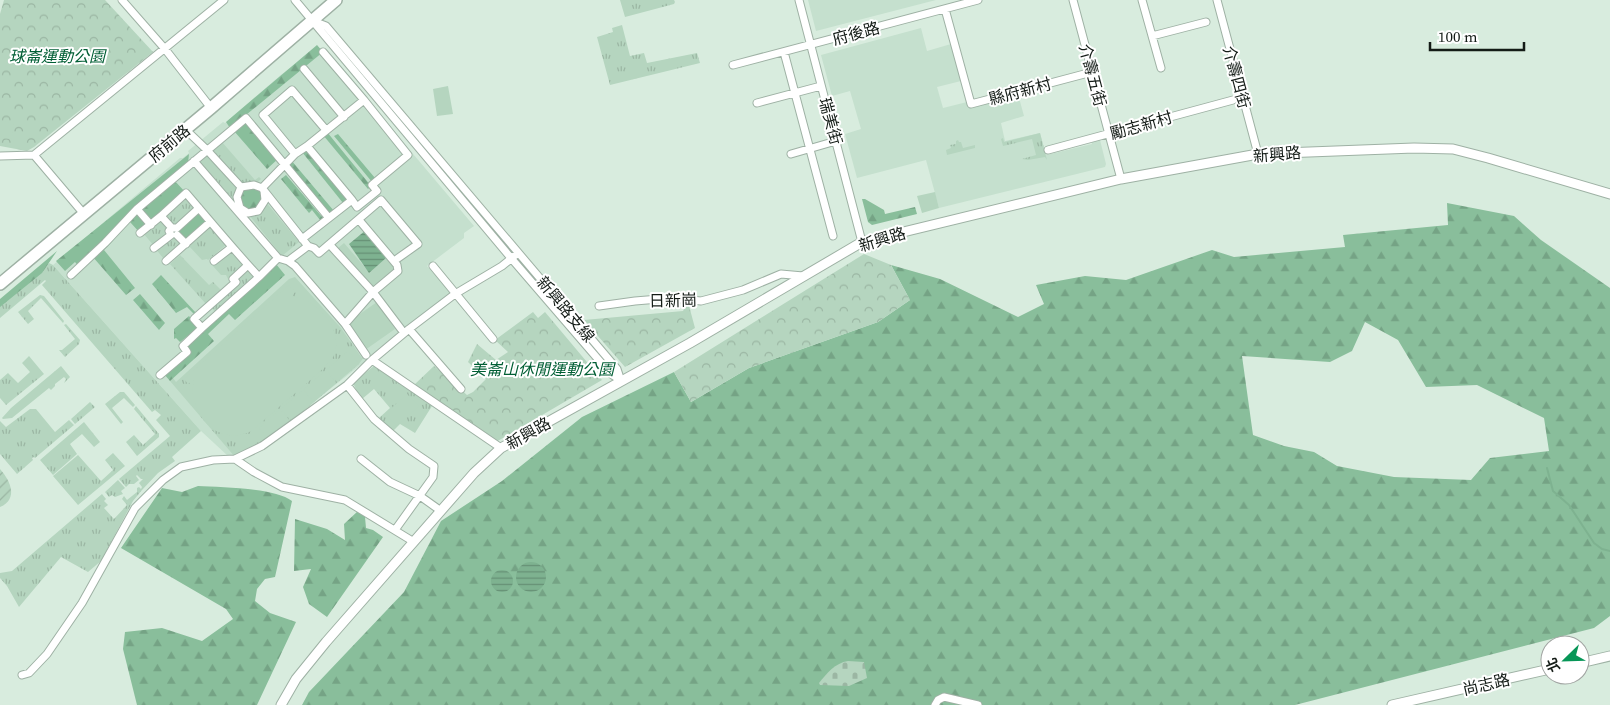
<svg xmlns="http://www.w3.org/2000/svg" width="1610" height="705" font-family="'Source Serif 4','Noto Sans TC',serif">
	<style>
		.built { fill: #c5e0ce }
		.grass { fill: url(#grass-tufts) }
		.forest { fill: url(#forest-firs); fill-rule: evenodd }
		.cemetery { fill: url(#cemetery-stones) }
		.park { fill: url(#park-crowns) }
		.garden { fill: url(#garden-furrows) }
		.pitch { fill: #b5d5bf }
		.water { fill: url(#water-rules) }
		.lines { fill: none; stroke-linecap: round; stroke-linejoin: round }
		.stream { stroke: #7eb290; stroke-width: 2 }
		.minor-casing { stroke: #9eb1a4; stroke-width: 9 }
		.tertiary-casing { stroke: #9eb1a4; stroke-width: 11 }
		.primary-casing { stroke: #9eb1a4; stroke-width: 14 }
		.minor { stroke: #fff; stroke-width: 7 }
		.tertiary { stroke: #fff; stroke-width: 9 }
		.primary { stroke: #fff; stroke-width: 11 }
		.labels { text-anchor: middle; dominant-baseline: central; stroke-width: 4; stroke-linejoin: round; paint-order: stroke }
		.street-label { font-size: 16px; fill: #141c17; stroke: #fff }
		.park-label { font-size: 16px; font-style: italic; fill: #005e34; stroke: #fff }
	</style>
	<defs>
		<pattern id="grass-tufts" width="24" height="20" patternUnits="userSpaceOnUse" patternTransform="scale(1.25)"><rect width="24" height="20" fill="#b5d5bf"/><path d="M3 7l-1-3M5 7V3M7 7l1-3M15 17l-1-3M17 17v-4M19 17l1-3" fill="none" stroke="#9bb6a3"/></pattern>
		<pattern id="forest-firs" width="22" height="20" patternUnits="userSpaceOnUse" patternTransform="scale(1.25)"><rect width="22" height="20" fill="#89be9b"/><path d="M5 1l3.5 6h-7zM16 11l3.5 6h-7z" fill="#75a385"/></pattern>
		<pattern id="cemetery-stones" width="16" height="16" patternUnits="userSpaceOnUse" patternTransform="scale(1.25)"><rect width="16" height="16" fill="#b5d5bf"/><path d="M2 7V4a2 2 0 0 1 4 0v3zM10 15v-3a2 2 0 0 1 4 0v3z" fill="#9bb6a3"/></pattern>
		<pattern id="park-crowns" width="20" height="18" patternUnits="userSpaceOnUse" patternTransform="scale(1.25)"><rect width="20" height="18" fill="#b5d5bf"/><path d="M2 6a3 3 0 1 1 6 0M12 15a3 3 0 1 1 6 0" fill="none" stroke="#9bb6a3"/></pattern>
		<pattern id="garden-furrows" width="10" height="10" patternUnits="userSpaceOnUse" patternTransform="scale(1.25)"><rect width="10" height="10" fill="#b5d5bf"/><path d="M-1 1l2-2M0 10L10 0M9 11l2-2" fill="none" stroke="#9bb6a3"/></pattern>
		<pattern id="water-rules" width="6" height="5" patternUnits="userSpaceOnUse" patternTransform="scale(1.25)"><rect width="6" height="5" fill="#7eb290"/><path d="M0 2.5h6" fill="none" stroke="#669075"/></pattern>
	</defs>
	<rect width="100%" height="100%" fill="#d8ecde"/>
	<path class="built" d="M808 0H936L816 31Z
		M921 28 927 51 951 44 961 81 937 87 943 108 967 102 968 108 1018 94 1024 116 1001 123 1005 141 1040 133 1046 155 1092 144V142L1100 140 1106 164 1105 167 939 208 926 160 857 178 845 134 861 129 850 91 832 96 821 55Z
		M317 48 359 90 474 226 464 233V238L427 266 451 293 310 405 265 438 234 456H228L201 431 53 265 180 158H183L189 153 188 151 223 122 225 123 282 74Z"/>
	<path class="grass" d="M620 0H674L675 2 674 4 625 17Z
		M622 25 630 56 644 53 647 63 697 53 700 63 610 85 597 37 613 32 612 28Z
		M1040 133 1047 160 1045 157 1028 160 1022 159 1036 155 1032 139 1003 146 1001 139 1003 138 1004 142Z
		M958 140 959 142H961L963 148 975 145V148L947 155 946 150 951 148 950 145 956 144V141Z
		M222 142 255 180 259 177 261 179C255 185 247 185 240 181L214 152 213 149Z
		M205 153 237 189 235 197 233 199 198 160Z
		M185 196 197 209 175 226 163 217Z
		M265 201 299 242 282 256 249 215Z
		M161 218 170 228 169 234 154 246 143 233Z
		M209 224 227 244 208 260 207 259 202 260 188 245Z
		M177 236 183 242 163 258 155 248Z
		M232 249 246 266 229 281 226 275H221L212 265Z
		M180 255 209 285 213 282 221 290 206 304 170 264Z
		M49 263 53 265 201 431 172 457 175 461 158 473 142 490 133 501 101 561 88 572 61 557 19 607 7 586 0 578V573L12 571 102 494 106 499 104 501 108 505 104 508 114 519 127 505 122 499 124 496 127 500 137 492V488L139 487 141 489 142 487 139 483 143 479H141L137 475 136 476 139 480 134 484H129L126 487 119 479 170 436 156 420 161 415 155 410 152 412 42 285 46 281 45 280 0 318V306L41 273Z
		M248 267 257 278 216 313 210 306Z
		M295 277 341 328 362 358 364 357 359 364 269 440 235 457 170 381 173 378 176 382 289 279Z
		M40 295 44 296 64 321 63 323 41 298 28 311 34 319 28 324 18 312Z
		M66 324 80 340 79 344 65 357 59 350H62L75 339 64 325Z
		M29 356 44 374 6 405 0 398V380L8 373 18 383 30 372 22 363Z
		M375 365 432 406 415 433 400 424 392 432 370 409 379 418 390 408 374 389 362 399 367 406 361 400 353 383Z
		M61 366 70 377 64 383 66 379 64 377 55 384V386L51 390 49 388 12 418 3 419 2 418 11 408Z
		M120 392H124L135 405 133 407 124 398 112 408 123 422 121 424 105 404Z
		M90 402 95 407 75 424 71 419Z
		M136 406 159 434V437L137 456 126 442 134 435 143 445 155 434 134 409Z
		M30 409H36L55 432 69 420 74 425 35 458 34 457 32 458 33 460 17 474 0 454V421L6 427Z
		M84 422 100 442 94 447 82 434 70 444 77 454 53 475 40 460Z
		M113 453 125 466 78 505 53 476 78 455 101 481 113 470 105 460Z
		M118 480 125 488 121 491 123 494 115 497 112 495 109 497 105 492Z"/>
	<path class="forest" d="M317 45 323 52 230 128 226 122Z
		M247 120 279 158 267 169 234 131Z
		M327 132 371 186 368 189 323 135Z
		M338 134 375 178 372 182 334 136Z
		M307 148 348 199 343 203 302 152Z
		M189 154 188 163 174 180 186 193 140 233 130 222C120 231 114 241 104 250L135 288 126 295 92 256 79 267 75 262 65 271 56 261Z
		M291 160 334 211 328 217 285 165Z
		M286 175 323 218 320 220 312 210 309 213 281 179Z
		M247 187 258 189 262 195V204L252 211 244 209 239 195Z
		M862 199H865L884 210 885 214 915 207 917 214 872 225 868 222Z
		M1447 203 1514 216 1541 240 1610 288V616L1594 628 1295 705H302L309 692 404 592 441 521 502 481 582 417 674 372 691 402 749 368 878 322 910 300 891 265 940 279 1018 317 1044 304 1036 285 1085 276 1126 280 1212 250 1234 257 1345 247 1343 235 1448 225ZM1365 322 1398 340 1426 387 1477 385 1544 418 1549 451 1490 458 1471 480 1394 477 1337 466 1314 452 1284 446 1253 435 1242 356 1330 362 1352 351Z
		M198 211 207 221 185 240 178 234V229Z
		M57 251 42 273 0 307V299Z
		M276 264 285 275 235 320 229 314 208 334 214 341 170 381 164 374 190 352 185 345Z
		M161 275 196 313 194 314 187 307 176 313 152 284Z
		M140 294 165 323 159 330 133 300Z
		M189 316 198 328 180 342 176 338 174 339V329Z
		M198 486C221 487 275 488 292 501L275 577 265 579 257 589 255 601 270 613 296 622 257 705H137L123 649 125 632 162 628 202 641 233 619 226 609 121 548 162 488 182 492Z
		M358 511 365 517 366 528 373 530 383 537 327 617 309 604 303 587 311 569 294 571 295 519 327 529 345 540 344 524Z"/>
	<path class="cemetery" d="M848 661 864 662 867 678 849 686 820 685 819 683C827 673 835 663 848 661Z"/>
	<path class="park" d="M4 0H105L153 52 34 147 27 151 0 146V14Z
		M864 254 891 265 910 300 878 322 749 368 691 402 674 372Z
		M688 302 695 328 625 367 584 320 683 311Z
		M533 312 538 318 545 312 602 380 496 442 414 385 434 366 467 395 473 392 486 379 468 362 477 344 496 360 508 352 495 340Z"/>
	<path class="garden" d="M0 469C10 480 19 499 0 507Z"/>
	<path class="pitch" d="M448 86 453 114 437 116 433 89Z
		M0 121 14 123 12 139 0 138Z
		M935 192 939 208 922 213 917 196Z
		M344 243 369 272 386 258 396 269 370 288 337 249Z
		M289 285 295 292 292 296C296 297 302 298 306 300 325 311 344 334 333 357 327 367 314 376 306 384 288 399 271 414 254 429 251 431 247 434 243 434 212 443 187 408 194 380L188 384 184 379Z
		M377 302 395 329 365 350 347 323Z
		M348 351 359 364 337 382 326 370Z
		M326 370 336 383 314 402 304 389Z
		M303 390 314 402 292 421 281 409Z
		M407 394 419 406 397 426 385 414Z
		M280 409 291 422 269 440 259 428Z"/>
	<path class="water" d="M366 230 386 258 369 273 349 244Z
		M516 577a15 15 0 1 1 30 0a15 15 0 1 1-30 0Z
		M491 581a11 11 0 1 1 22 0a11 11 0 1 1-22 0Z"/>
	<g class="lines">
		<path class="stream" d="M1547 468 1553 491 1569 505 1594 543 1602 549 1610 551"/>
		<defs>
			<path id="minor" d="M122 0 165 49 211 108
				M295 0 511 258 610 373 621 381
				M799 0 862 242
				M1073 0 1121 179
				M1142 0 1161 68
				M1217 0 1258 154
				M945 9 971 104 1092 72
				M313 21 326 26 617 369 621 381
				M1152 36 1206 22
				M323 52 364 100
				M784 52 833 236
				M733 65 978 0
				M304 69 344 117
				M757 103 821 86
				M185 129 207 150 241 187
				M307 146 364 100 408 155 372 185 377 191 357 207 352 200
				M1048 150 1233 100
				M295 154 263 115 292 90 326 130
				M791 154 836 141
				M34 155 224 0
				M34 155 84 214
				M0 156 34 155
				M194 161 278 258 288 261 295 266 345 324 366 355
				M262 188 295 154 307 146 352 200 302 239
				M199 208 177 228H172L161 216 186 193C210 221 234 250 259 277
				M240 208 248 213 258 211 265 200 264 191
				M137 209 151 225
				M237 210 240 208 237 197 241 187 254 185 262 188 308 246 288 261
				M359 220 397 265 398 271 373 292 401 329
				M140 233 161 216
				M177 235 186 244
				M330 245 373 292 345 324
				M308 246 314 248 319 253 381 200 418 244 394 261
				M154 248 171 235 169 231 172 228
				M166 261 210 222
				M214 261 232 247
				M433 266 493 339
				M71 275 105 243 137 209 246 118 329 218
				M599 306 635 301 659 299H681L701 301 743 290 781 274 803 276
				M202 328 259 277 278 258
				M409 329 461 389
				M372 360 501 448
				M160 375 187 352 183 346 202 328 194 319 236 282 233 279 248 265
				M347 385 374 419 409 449 434 466 433 477 395 530
				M235 459 254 472 282 487 345 500 414 542
				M361 459 390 482 420 496 441 511
				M22 675 29 673 47 654 82 603 135 508 163 480 181 467 213 460 235 459 262 446 347 385 372 360 409 329 455 294 502 266 518 253
				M935 705 938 700 944 697 978 705"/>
			<path id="tertiary" d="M1580 663 1610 656
				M281 705 296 679 326 642 474 473 501 448 690 343 862 242 1121 179 1258 154 1414 148 1453 149 1488 158 1610 194
				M1392 705 1550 669"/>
			<path id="primary" d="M0 284 211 108 336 0"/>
		</defs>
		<use href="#minor" class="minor-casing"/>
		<use href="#tertiary" class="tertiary-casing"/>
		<use href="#primary" class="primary-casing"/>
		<use href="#minor" class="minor"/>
		<use href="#tertiary" class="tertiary"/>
		<use href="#primary" class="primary"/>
	</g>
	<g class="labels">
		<g class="street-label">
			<text transform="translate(856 33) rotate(-15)">府後路</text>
			<text transform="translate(1093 75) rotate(75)">介壽五街</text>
			<text transform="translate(1237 77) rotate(75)">介壽四街</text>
			<text transform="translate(1020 91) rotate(-15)">縣府新村</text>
			<text transform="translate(831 121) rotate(75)">瑞美街</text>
			<text transform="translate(1141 125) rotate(-16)">勵志新村</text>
			<text transform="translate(169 143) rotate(-40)">府前路</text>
			<text transform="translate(1277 154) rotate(-5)">新興路</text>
			<text transform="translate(882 239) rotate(-17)">新興路</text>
			<text transform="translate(673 300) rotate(-1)">日新崗</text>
			<text transform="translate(566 309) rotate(50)">新興路支線</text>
			<text transform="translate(528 433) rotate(-29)">新興路</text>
			<text transform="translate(1486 684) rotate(-13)">尚志路</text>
		</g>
		<g class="park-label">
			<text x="57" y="56">球崙運動公園</text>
			<text x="542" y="369">美崙山休閒運動公園</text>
		</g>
	</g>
	<g transform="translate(1565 660) rotate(247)"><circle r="24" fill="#ffffff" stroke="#a1a4a2"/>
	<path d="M0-4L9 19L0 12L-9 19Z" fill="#079657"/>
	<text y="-8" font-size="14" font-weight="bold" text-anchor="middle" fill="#141c17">北</text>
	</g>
	<path d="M1430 42v8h94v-8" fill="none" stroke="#141c17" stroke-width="2.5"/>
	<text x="1438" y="42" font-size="15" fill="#141c17" stroke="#ffffff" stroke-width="4" paint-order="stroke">100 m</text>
</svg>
